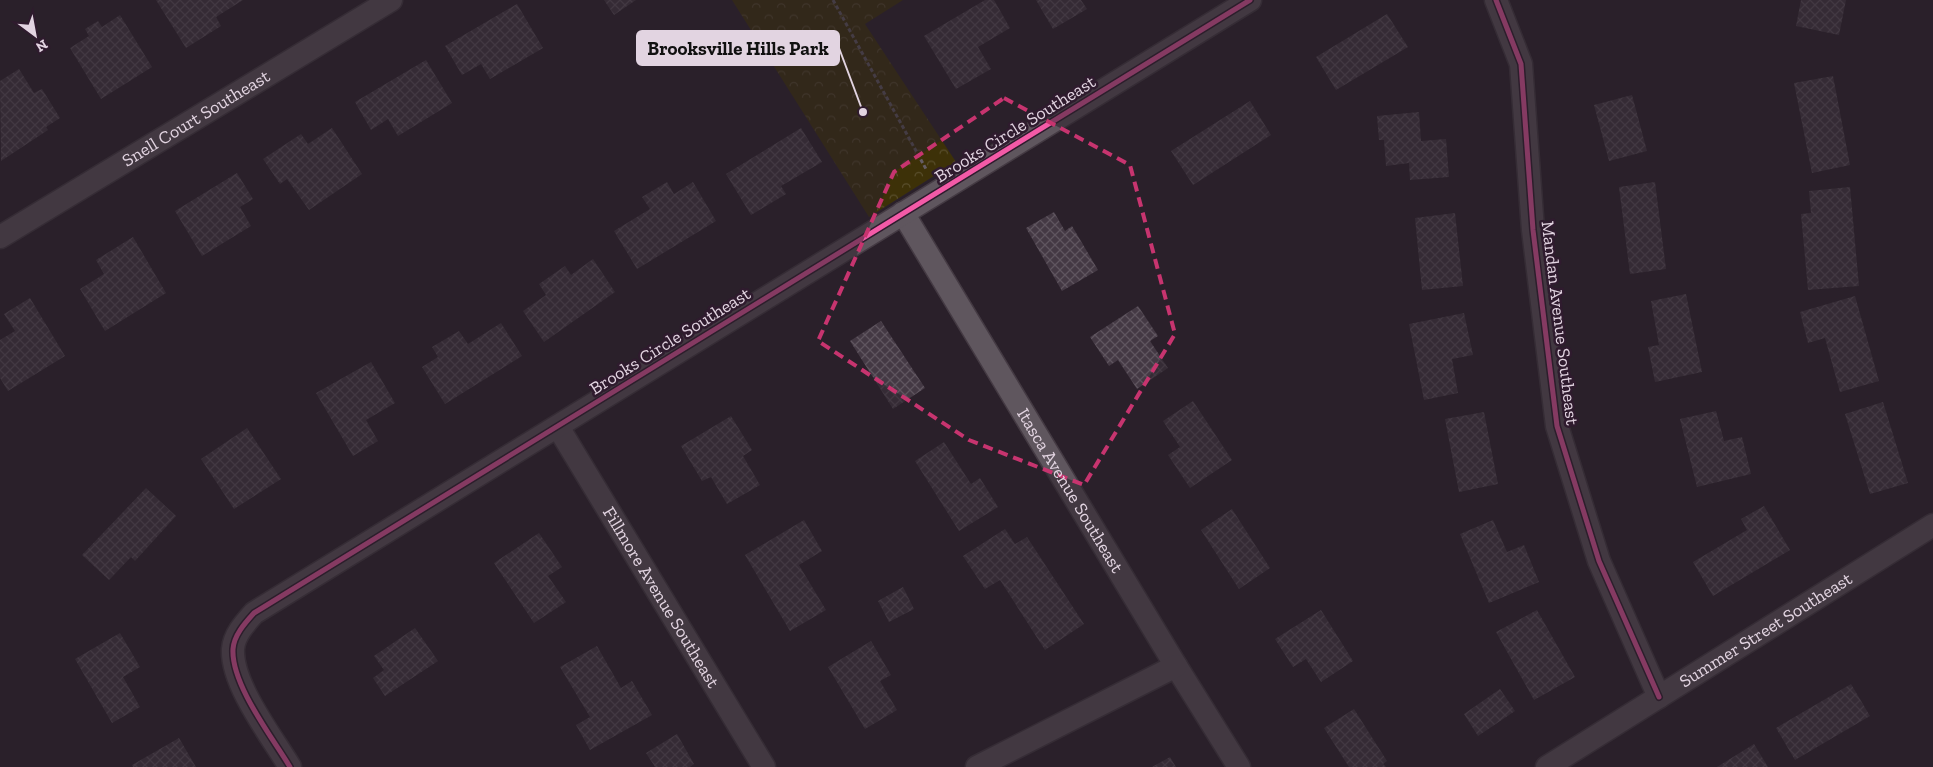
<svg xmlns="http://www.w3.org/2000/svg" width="1933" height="767" font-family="'Zilla Slab',serif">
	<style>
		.park { fill: url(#park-crowns) }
		.building { fill: url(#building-cross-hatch) }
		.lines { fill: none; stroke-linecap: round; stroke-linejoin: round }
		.street-casing { stroke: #443a43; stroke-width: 25 }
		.path { stroke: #655d65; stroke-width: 3; stroke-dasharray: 4 2.5; stroke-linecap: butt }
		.street { stroke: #5f565e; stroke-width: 22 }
		.cycleway-casing { stroke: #2f1b2e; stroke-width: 8 }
		.cycleway { stroke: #f35aa7; stroke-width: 5 }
		.marked { fill: none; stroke: #c7346f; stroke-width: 4; stroke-dasharray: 10 6; stroke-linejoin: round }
		.labels { text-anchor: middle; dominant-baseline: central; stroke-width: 5; stroke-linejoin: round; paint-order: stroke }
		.street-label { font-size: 18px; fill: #e2d4e1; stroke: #2f1b2e }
		.leader { fill: none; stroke: #e2d4e1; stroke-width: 2 }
		.callout-dot { fill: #e2d4e1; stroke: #2f1b2e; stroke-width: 2 }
		.callout { fill: #e2d4e1; stroke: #e2d4e1; stroke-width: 2 }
		.callout-label { font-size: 19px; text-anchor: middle; font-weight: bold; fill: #111 }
	</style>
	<defs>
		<pattern id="park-crowns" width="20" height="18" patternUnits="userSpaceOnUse" patternTransform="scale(1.25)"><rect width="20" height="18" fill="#3d3108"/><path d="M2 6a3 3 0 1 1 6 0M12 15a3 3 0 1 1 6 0" fill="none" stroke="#594e2c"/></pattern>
		<pattern id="building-cross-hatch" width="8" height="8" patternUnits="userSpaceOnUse" patternTransform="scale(1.25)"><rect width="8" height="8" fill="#443944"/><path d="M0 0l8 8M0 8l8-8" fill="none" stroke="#5f555f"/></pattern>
	</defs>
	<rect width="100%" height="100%" fill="#2a202a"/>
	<path class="park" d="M732 0H903L865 24 956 162 869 217Z"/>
	<path class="building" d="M156 0H243L216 17 221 26 186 48Z
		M604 0H636L614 15Z
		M985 0H994L1010 28 978 47 991 69 956 89 924 36Z
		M1036 0H1081L1087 9 1053 29Z
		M1801 0H1846L1839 35 1796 26Z
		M517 4 543 48 490 79 481 64 462 75 445 46Z
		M1387 14 1408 47 1336 90 1316 57Z
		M120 15 152 67 101 99 70 48 89 36 85 29 98 21 102 27Z
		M426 60 452 103 398 136 388 119 371 130 355 102Z
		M19 69 34 93 42 89 60 118 46 127 48 130 1 161 0 81Z
		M1833 76 1850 165 1812 173 1794 83Z
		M1632 95 1647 151 1609 161 1594 105Z
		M1250 101 1271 135 1193 185 1171 151Z
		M1419 112 1421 141 1446 139 1449 177 1410 180 1409 163 1386 166 1384 140H1379L1377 116Z
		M332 128 362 174 309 210 287 179 280 184 263 159 301 134 308 144Z
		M801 128 822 162 781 186 786 194 751 215 726 174Z
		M237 173 253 199 240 207 251 226 202 256 175 211Z
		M667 182 674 194 693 182 716 221 637 269 614 231 650 209 642 197Z
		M1655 182 1666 269 1630 274 1619 187Z
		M1850 187 1859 286 1808 290 1801 214 1811 213 1809 191Z
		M1054 212 1065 231 1072 226 1098 270 1062 291 1026 228Z
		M1455 213 1463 286 1422 290 1415 218Z
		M133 237 166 293 105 331 80 289 104 274 96 260Z
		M593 259 615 292 544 342 523 311 546 295 539 284 565 266 571 275Z
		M1686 294 1702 372 1655 382 1648 347 1659 345 1651 301Z
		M1855 296 1879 381 1840 392 1825 338 1808 343 1800 312Z
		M30 298 65 356 8 391 0 378V340L15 331 4 314Z
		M1138 306 1158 336 1150 341 1168 368 1137 389 1118 360 1109 366 1090 337Z
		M1464 313 1473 355 1452 359 1458 393 1424 400 1409 324Z
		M881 321 925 388 893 409 850 341Z
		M501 323 522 356 445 404 422 367 438 357 432 347 459 331 468 344Z
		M371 362 395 403 366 420 378 441 353 456 316 393Z
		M1193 401 1232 460 1190 488 1168 455 1180 447 1163 421Z
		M1883 402 1908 483 1870 494 1845 414Z
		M1716 411 1724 441 1742 437 1751 474 1697 487 1680 419Z
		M1484 412 1498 484 1459 492 1445 419Z
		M731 416 752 450 743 456 760 485 727 504 711 477 702 481 681 446Z
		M247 428 281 479 234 509 201 459Z
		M944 442 971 484 980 478 998 507 959 531 915 461Z
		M146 488 176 516 135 561 131 557 109 580 82 555Z
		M1764 506 1790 550 1713 596 1693 562 1747 530 1741 519Z
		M1232 509 1270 568 1239 589 1201 530Z
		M804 520 822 551 799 565 826 610 790 631 745 555Z
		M1493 520 1507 552 1524 545 1539 582 1489 603 1460 534Z
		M1005 529 1015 544 1027 537 1084 624 1045 650 1000 580 985 589 963 556Z
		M539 533 562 567 548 576 566 602 534 623 494 563Z
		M903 587 914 609 889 622 878 601Z
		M1321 610 1353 661 1321 682 1306 659 1293 667 1275 639Z
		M1537 610 1575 677 1534 700 1496 632Z
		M415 628 438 661 385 696 373 678 384 670 374 656Z
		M120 633 140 667 123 677 140 707 112 723 75 659Z
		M871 641 891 675 880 681 897 710 865 729 828 667Z
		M597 646 621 688 632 681 652 715 590 750 576 725 590 717 560 667Z
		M1851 684 1870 716 1795 760 1776 728Z
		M1500 689 1515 711 1478 736 1464 714Z
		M1354 709 1387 761 1383 764 1386 767H1349L1324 728Z
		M677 734 694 764 690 767H655L646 753Z
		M179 738 196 767H133L132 765Z
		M1754 744 1768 767H1717Z
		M1170 757 1176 767H1152Z"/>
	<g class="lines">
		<defs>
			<g id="street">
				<path d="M1496 0 1521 64 1533 230 1557 426 1599 561 1659 697"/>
				<path id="s1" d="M903 213 1176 666 1239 767"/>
				<path id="s2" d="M0 237 391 0"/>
				<path id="s3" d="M558 427 764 767"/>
				<path d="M290 767C272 737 231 684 233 649 234 635 245 623 254 613L1250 0"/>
				<path d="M977 767 1176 666"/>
				<path id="s4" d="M1547 767 1933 525"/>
			</g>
		</defs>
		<use href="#street" class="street-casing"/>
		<path class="path" d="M833 0 926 169"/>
		<use href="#street" class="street"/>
		<defs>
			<path id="cycleway" d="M1496 0 1521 64 1533 230 1557 426 1599 561 1659 697
				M290 767C272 737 231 684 233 649 234 635 245 623 254 613L1250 0"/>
		</defs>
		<use href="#cycleway" class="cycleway-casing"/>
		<use href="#cycleway" class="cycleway"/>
	</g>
	<path d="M0 0H1933V767H0ZM1004 98 1130 165 1175 334 1084 485 969 440 818 341 894 172Z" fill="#2a202a" fill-opacity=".55" fill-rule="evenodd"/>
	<path class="marked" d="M1004 98 1130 165 1175 334 1084 485 969 440 818 341 894 172Z"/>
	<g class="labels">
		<g class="street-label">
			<text stroke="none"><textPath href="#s2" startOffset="229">Snell Court Southeast</textPath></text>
			<text transform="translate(1015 129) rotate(-32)">Brooks Circle Southeast</text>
			<text transform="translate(1560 323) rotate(83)">Mandan Avenue Southeast</text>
			<text transform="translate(670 341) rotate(-32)">Brooks Circle Southeast</text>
			<text stroke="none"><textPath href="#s1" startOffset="324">Itasca Avenue Southeast</textPath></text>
			<text stroke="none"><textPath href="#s3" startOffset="199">Fillmore Avenue Southeast</textPath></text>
			<text stroke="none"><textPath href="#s4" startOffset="258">Summer Street Southeast</textPath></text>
		</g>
	</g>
	<path class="leader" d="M863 112L839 48"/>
	<circle class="callout-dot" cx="863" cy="112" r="5"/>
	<rect class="callout" x="637" y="31" width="202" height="34" rx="5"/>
	<g class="callout-label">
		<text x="738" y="55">Brooksville Hills Park</text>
	</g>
	<g transform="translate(35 35) rotate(148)" stroke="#2f1b2e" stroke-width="4" paint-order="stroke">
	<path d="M0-4L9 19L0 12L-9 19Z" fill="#e2d4e1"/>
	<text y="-8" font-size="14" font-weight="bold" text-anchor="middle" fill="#e2d4e1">N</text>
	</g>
</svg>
